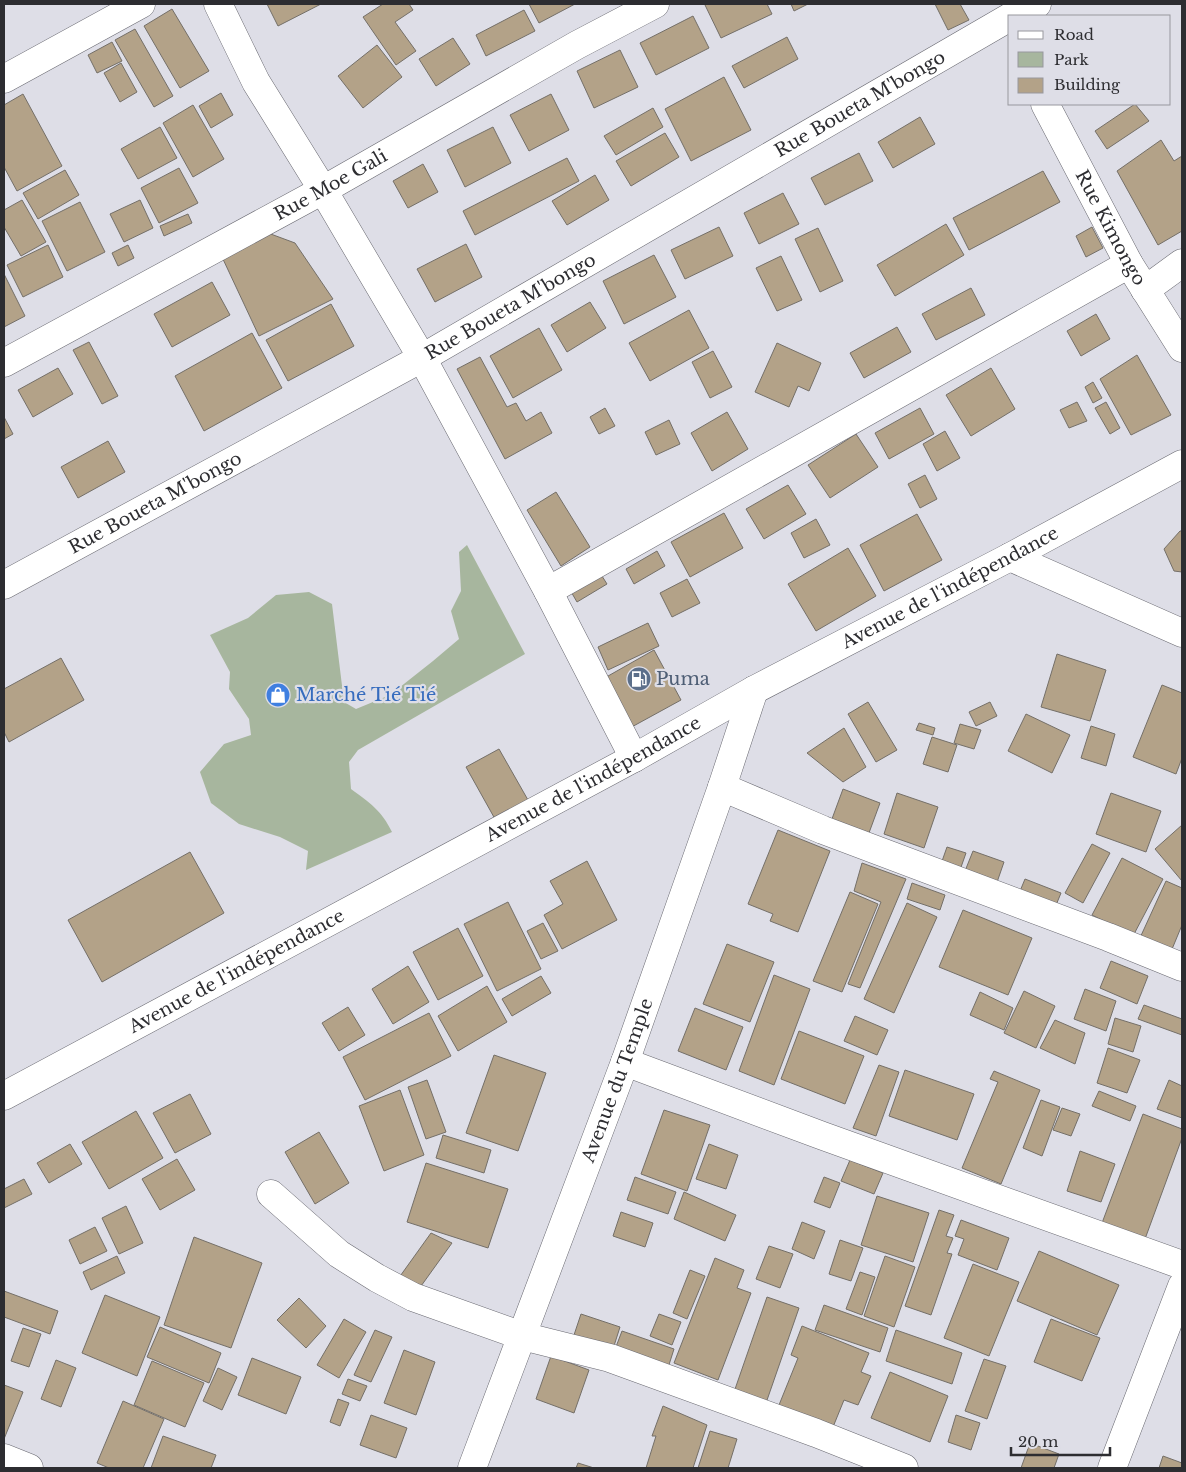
<svg xmlns="http://www.w3.org/2000/svg" width="1186" height="1472" font-family="'Libre Baskerville',serif">
	<style>
		.green { fill: #a7b69e }
		.building { fill: #b3a288; stroke: #746f68 }
		.lines { fill: none; stroke-linecap: round; stroke-linejoin: round }
		.minor-casing { stroke: #696971; stroke-width: 29 }
		.minor { stroke: #fff; stroke-width: 28 }
		.labels { text-anchor: middle; dominant-baseline: central; stroke-width: 4.5; stroke-linejoin: round; paint-order: stroke }
		.street-label { font-size: 18px; fill: #2d2d31; stroke: #dedee7 }
		.service-label { font-size: 18px; fill: #4e5e75; stroke: #dedee7; text-anchor: start }
		.shop-label { font-size: 18px; fill: #366cbe; stroke: #dedee7; text-anchor: start }
	</style>
	<rect width="100%" height="100%" fill="#dedee7"/>
	<path class="green" d="M467 545 525 654 358 750 349 762 351 789C369 802 382 811 392 832L306 870 308 851 280 837 239 824 211 803 200 772 224 744 251 735 249 719 229 689 230 672 210 635 248 618 276 595 309 592 332 604 344 702 356 709 390 695 433 661 459 639 451 611 461 591 459 552Z"/>
	<path class="building" d="M267 4H321L278 26Z
		M383 4H409L413 10 395 22 416 51 396 65 363 17Z
		M529 4H575L539 23Z
		M708 4H767L772 14 721 38 705 5Z
		M791 4H808L794 11Z
		M935 4H960L969 20 948 30Z
		M172 9 209 71 180 88 144 26Z
		M524 10 535 31 486 56 476 35Z
		M693 16 709 48 656 75 640 43Z
		M135 29 173 96 154 107 115 40Z
		M787 37 798 59 744 88 732 66Z
		M453 38 470 64 436 86 419 59Z
		M112 42 122 61 97 73 88 55Z
		M377 45 402 77 363 108 338 76Z
		M620 50 638 87 594 108 577 71Z
		M121 63 137 92 120 102 104 73Z
		M724 77 751 130 691 161 665 109Z
		M221 93 233 115 211 128 199 106Z
		M23 94 62 166 17 191 4 167V105Z
		M551 94 569 130 529 151 510 115Z
		M1135 104 1149 121 1107 149 1095 131Z
		M193 105 224 159 193 177 163 123Z
		M653 108 663 127 616 155 604 136Z
		M920 117 935 144 893 168 878 142Z
		M160 127 177 158 138 179 121 149Z
		M493 127 511 163 465 187 447 150Z
		M665 133 679 157 631 186 616 161Z
		M1161 140 1174 161 1182 156V231L1158 245 1117 171Z
		M859 153 873 181 825 205 811 178Z
		M567 158 579 181 475 235 463 211Z
		M423 164 438 192 408 208 393 181Z
		M179 168 198 203 159 223 141 188Z
		M65 170 79 195 38 219 23 193Z
		M1043 171 1060 202 969 250 953 218Z
		M595 175 609 200 567 225 552 201Z
		M783 193 799 224 759 244 744 213Z
		M22 200 46 242 21 256 4 227V210Z
		M140 200 153 228 124 242 110 214Z
		M80 202 105 252 67 271 42 221Z
		M188 214 192 223 164 236 160 226Z
		M946 224 964 255 895 296 877 265Z
		M719 227 733 256 685 279 671 250Z
		M1092 227 1103 248 1086 257 1076 236Z
		M818 228 843 281 820 292 795 239Z
		M268 233 295 243 333 299 259 336 222 257Z
		M466 244 482 277 435 302 417 269Z
		M48 245 63 277 23 297 7 265Z
		M128 245 134 258 118 266 112 253Z
		M654 255 676 297 624 324 603 281Z
		M781 256 802 300 777 311 756 268Z
		M4 274 25 316 4 327Z
		M212 282 230 315 172 347 154 314Z
		M971 288 985 315 936 340 922 314Z
		M590 302 606 328 567 352 551 325Z
		M331 304 354 346 288 381 266 340Z
		M689 310 709 348 650 381 629 343Z
		M1096 314 1110 339 1081 356 1067 331Z
		M897 327 911 352 864 378 850 353Z
		M539 328 562 370 513 398 490 356Z
		M252 333 282 388 204 431 175 376Z
		M89 342 118 396 102 404 73 350Z
		M777 343 821 363 809 391 798 386 789 407 755 392Z
		M713 351 732 387 710 398 692 362Z
		M1137 355 1171 415 1131 435 1100 379Z
		M480 357 507 407 516 403 526 421 541 412 552 433 505 459 457 369Z
		M58 368 73 394 33 417 18 390Z
		M991 368 1015 409 971 436 946 395Z
		M1093 382 1102 398 1093 403 1085 387Z
		M1077 402 1087 421 1069 428 1060 410Z
		M1106 402 1120 428 1110 434 1095 408Z
		M605 408 615 426 599 434 590 417Z
		M920 408 934 434 889 459 875 433Z
		M727 412 748 449 712 471 691 433Z
		M4 417 13 434 4 439Z
		M669 420 680 444 656 455 645 432Z
		M945 431 960 458 937 471 923 444Z
		M856 434 878 467 830 498 808 465Z
		M108 441 125 472 78 498 61 467Z
		M925 475 937 499 920 508 908 484Z
		M788 485 806 514 764 539 746 509Z
		M556 492 590 547 561 566 527 510Z
		M724 513 743 548 690 577 671 542Z
		M917 514 942 560 884 591 860 545Z
		M816 519 830 545 804 558 791 533Z
		M1180 531H1182V572L1174 571 1164 549Z
		M848 548 876 596 816 631 788 584Z
		M657 551 665 566 634 584 626 569Z
		M595 565 607 584 577 602 566 583Z
		M687 579 700 603 672 617 660 593Z
		M648 623 659 646 608 670 598 647Z
		M654 650 681 700 628 729 601 680Z
		M1057 654 1106 670 1090 721 1041 707Z
		M61 658 84 700 9 742 4 732V689Z
		M1162 685 1182 693V758L1176 774 1133 757Z
		M868 702 897 750 876 762 848 714Z
		M990 702 997 716 976 726 969 712Z
		M1026 714 1070 735 1052 773 1008 751Z
		M919 723 935 728 933 735 916 730Z
		M960 724 981 730 974 749 954 743Z
		M1091 726 1115 734 1106 766 1081 758Z
		M844 728 866 767 843 782 807 753Z
		M932 737 957 745 948 772 923 764Z
		M499 749 528 800 495 819 466 767Z
		M843 789 880 803 866 841 829 827Z
		M897 793 938 807 924 848 884 834Z
		M1111 793 1161 811 1146 852 1096 834Z
		M1182 825V881L1155 849Z
		M778 830 830 851 798 932 770 921 773 914 748 904Z
		M1092 844 1110 853 1083 903 1065 893Z
		M947 847 966 853 960 870 941 864Z
		M973 851 1004 862 995 888 963 876Z
		M190 852 224 913 102 982 68 920Z
		M1122 858 1163 879 1133 936 1092 915Z
		M587 861 617 920 562 949 544 915 563 904 550 881Z
		M862 863 906 879 860 988 848 984 881 902 854 891Z
		M1025 879 1061 893 1054 910 1018 896Z
		M1166 881 1182 888V925L1170 954 1139 940Z
		M912 883 945 895 940 910 907 899Z
		M850 892 878 904 842 992 813 981Z
		M508 902 541 969 497 991 464 924Z
		M907 903 937 917 894 1013 864 999Z
		M963 910 1032 938 1008 995 939 967Z
		M543 923 558 951 541 959 527 931Z
		M458 928 483 976 438 1000 413 952Z
		M727 944 774 962 750 1022 703 1004Z
		M1111 961 1148 976 1137 1004 1100 988Z
		M408 966 429 1002 393 1024 372 989Z
		M774 975 810 989 774 1085 739 1071Z
		M541 976 551 993 512 1016 502 999Z
		M487 986 507 1022 458 1051 438 1016Z
		M1085 989 1116 1001 1106 1031 1074 1019Z
		M1024 991 1055 1006 1036 1048 1004 1033Z
		M980 992 1013 1008 1004 1030 970 1015Z
		M1144 1005 1182 1019V1035L1138 1019Z
		M348 1007 365 1035 339 1051 322 1023Z
		M695 1008 743 1027 726 1070 678 1051Z
		M429 1013 451 1056 365 1100 343 1057Z
		M855 1016 888 1030 877 1055 844 1041Z
		M1115 1018 1141 1026 1133 1052 1108 1044Z
		M1055 1020 1085 1033 1075 1064 1040 1048Z
		M799 1031 864 1056 845 1104 781 1079Z
		M1108 1048 1140 1060 1127 1093 1097 1083Z
		M494 1055 546 1073 518 1151 466 1133Z
		M879 1065 899 1072 876 1136 853 1128Z
		M905 1070 974 1094 957 1140 889 1116Z
		M994 1071 1040 1090 1001 1184 962 1168 998 1082 990 1079Z
		M427 1080 446 1132 426 1139 408 1087Z
		M1169 1080 1182 1086V1118L1157 1109Z
		M400 1090 424 1155 384 1171 359 1106Z
		M1099 1091 1136 1106 1130 1121 1092 1106Z
		M190 1094 211 1134 175 1153 153 1113Z
		M1041 1100 1060 1107 1042 1156 1023 1148Z
		M1062 1108 1080 1114 1071 1136 1053 1130Z
		M664 1110 710 1125 687 1191 641 1174Z
		M136 1111 163 1158 109 1189 82 1142Z
		M1143 1114 1182 1129V1138L1145 1239 1102 1223Z
		M319 1132 349 1183 315 1204 285 1152Z
		M443 1135 491 1150 484 1173 436 1158Z
		M70 1144 82 1164 49 1183 37 1163Z
		M709 1144 738 1155 726 1189 696 1179Z
		M1080 1151 1115 1164 1101 1202 1067 1191Z
		M177 1159 195 1190 160 1210 142 1179Z
		M850 1160 883 1173 874 1194 841 1181Z
		M426 1163 508 1189 488 1248 407 1222Z
		M635 1177 676 1192 668 1214 627 1200Z
		M824 1177 840 1183 830 1208 814 1202Z
		M24 1179 32 1194 4 1208V1189Z
		M684 1192 736 1215 725 1241 674 1219Z
		M877 1196 929 1213 913 1262 861 1245Z
		M126 1206 143 1243 119 1254 102 1218Z
		M939 1210 954 1215 946 1236 953 1238 947 1253 952 1254 931 1315 905 1306Z
		M621 1212 653 1223 645 1247 613 1236Z
		M961 1220 1009 1238 997 1270 958 1255 964 1239 955 1236Z
		M802 1222 825 1231 814 1259 792 1249Z
		M95 1227 107 1251 80 1264 69 1240Z
		M431 1233 452 1243 411 1300 388 1293Z
		M194 1237 262 1263 231 1348 164 1325Z
		M840 1240 863 1248 851 1281 829 1274Z
		M769 1246 793 1254 780 1288 756 1279Z
		M1039 1251 1119 1285 1097 1335 1017 1301Z
		M117 1256 125 1273 91 1290 83 1272Z
		M885 1256 915 1267 894 1327 864 1316Z
		M715 1258 744 1270 737 1288 751 1293 718 1380 674 1363Z
		M973 1264 1019 1282 989 1356 944 1338Z
		M690 1270 705 1276 687 1319 673 1313Z
		M860 1272 875 1277 862 1315 846 1309Z
		M4 1291 58 1311 50 1334 4 1317Z
		M105 1295 160 1317 137 1376 82 1353Z
		M767 1297 799 1308 766 1403 734 1392Z
		M299 1298 326 1326 306 1348 277 1320Z
		M824 1305 888 1328 880 1352 815 1330Z
		M581 1314 620 1327 613 1349 574 1335Z
		M659 1314 681 1322 672 1345 650 1336Z
		M344 1319 366 1332 339 1378 317 1365Z
		M1051 1319 1100 1338 1082 1381 1034 1362Z
		M802 1326 869 1353 861 1372 871 1376 858 1405 844 1400 833 1427 779 1405 798 1358 791 1355Z
		M160 1327 221 1353 209 1383 147 1357Z
		M23 1328 41 1334 29 1367 11 1361Z
		M375 1330 392 1337 371 1382 354 1375Z
		M896 1330 962 1353 952 1384 886 1361Z
		M622 1331 674 1349 667 1371 614 1352Z
		M404 1350 435 1362 416 1415 384 1403Z
		M551 1356 589 1370 574 1413 536 1399Z
		M252 1358 301 1377 286 1414 238 1395Z
		M984 1359 1006 1366 987 1419 965 1411Z
		M56 1360 76 1368 61 1407 41 1399Z
		M152 1361 204 1383 185 1427 134 1405Z
		M218 1368 237 1377 222 1410 203 1401Z
		M890 1372 948 1396 930 1442 871 1418Z
		M348 1379 367 1386 360 1401 342 1394Z
		M4 1385 23 1392 4 1439Z
		M338 1399 349 1403 340 1426 330 1422Z
		M123 1401 164 1419 143 1468H109L97 1463Z
		M663 1406 707 1425 693 1468H646L656 1436H652Z
		M371 1415 407 1428 396 1458 360 1445Z
		M956 1415 980 1423 971 1450 948 1442Z
		M710 1431 737 1439 728 1468H698Z
		M163 1436 216 1455 211 1468H151Z
		M1030 1443 1059 1454 1054 1468H1021Z
		M1163 1456 1182 1463V1468H1159Z
		M578 1463 594 1468H576Z"/>
	<g class="lines">
		<defs>
			<g id="minor">
				<path d="M218 4 256 82 323 190 422 358 548 591 634 758"/>
				<path d="M1012 16 1037 4"/>
				<path d="M4 79 141 4"/>
				<path id="s1" d="M1045 104 1129 264 1182 348"/>
				<path d="M1145 290 1182 263"/>
				<path id="s2" d="M4 363 323 190 577 45 655 4"/>
				<path d="M1010 557 1182 633"/>
				<path id="s3" d="M4 585 422 358 1010 17"/>
				<path d="M548 591 1129 264"/>
				<path d="M722 787 823 830 1108 937 1182 967"/>
				<path d="M625 1062 823 1136 1182 1265"/>
				<path id="s4" d="M4 1096 634 758 754 690 1010 557 1182 464"/>
				<path d="M271 1194 339 1254 377 1278 413 1297 522 1336 610 1358 816 1433 904 1468"/>
				<path d="M4 1458 29 1468"/>
				<path id="s5" d="M472 1468 625 1062 722 787 754 690"/>
				<path d="M1112 1468 1182 1286"/>
			</g>
		</defs>
		<use href="#minor" class="minor-casing"/>
		<use href="#minor" class="minor"/>
	</g>
	<defs>
		<symbol id="fuel-disc" viewBox="-11 -11 22 22"><circle r="9.5" fill="#5c6f8a" stroke="#dedee7"/><path d="M-5.5-6h7V0h2V4h1.3V-2.5L3-4.5l.8-.8L6-3V5H2.5V1h-1V6h-7ZM-4.2-4.7v3.2H.2V-4.7Z" fill="#fff"/></symbol>
		<symbol id="shop-disc" viewBox="-11 -11 22 22"><circle r="9.5" fill="#3f7fe0" stroke="#dedee7"/><path d="M-5-2.5h2.3a2.7 3.5 0 0 1 5.4 0H5L5.5 6h-11ZM-1.5-2.5h3a1.5 2.3 0 0 0-3 0Z" fill="#fff"/></symbol>
	</defs>
	<g fill-rule="evenodd">
		<use href="#fuel-disc" x="625" y="665" width="28" height="28"/>
		<use href="#shop-disc" x="264" y="681" width="28" height="28"/>
	</g>
	<g class="labels">
		<g class="street-label">
			<text stroke="none"><textPath href="#s3" startOffset="982">Rue Boueta M'bongo</textPath></text>
			<text stroke="none"><textPath href="#s2" startOffset="372">Rue Moe Gali</textPath></text>
			<text stroke="none"><textPath href="#s1" startOffset="140">Rue Kimongo</textPath></text>
			<text stroke="none"><textPath href="#s3" startOffset="578">Rue Boueta M'bongo</textPath></text>
			<text stroke="none"><textPath href="#s3" startOffset="172">Rue Boueta M'bongo</textPath></text>
			<text stroke="none"><textPath href="#s4" startOffset="1074">Avenue de l'indépendance</textPath></text>
			<text stroke="none"><textPath href="#s4" startOffset="669">Avenue de l'indépendance</textPath></text>
			<text stroke="none"><textPath href="#s4" startOffset="264">Avenue de l'indépendance</textPath></text>
			<text stroke="none"><textPath href="#s5" startOffset="414">Avenue du Temple</textPath></text>
		</g>
		<g class="service-label">
			<text x="656" y="679">Puma</text>
		</g>
		<g class="shop-label">
			<text x="296" y="695">Marché Tié Tié</text>
		</g>
	</g>
	<rect width="1186" height="1472" fill="none" stroke="#2d2d31" stroke-width="10"/>
	<rect x="1008" y="15" width="162" height="90" fill="#dedee7" stroke="#97979e"/>
	<rect x="1018" y="31" width="25" height="8" fill="#ffffff" stroke="#97979e"/>
	<text x="1054" y="40" font-size="15" fill="#2d2d31">Road</text>
	<rect x="1018" y="52" width="25" height="15" fill="#a7b69e" stroke="#97979e"/>
	<text x="1054" y="65" font-size="15" fill="#2d2d31">Park</text>
	<rect x="1018" y="78" width="25" height="15" fill="#b3a288" stroke="#97979e"/>
	<text x="1054" y="90" font-size="15" fill="#2d2d31">Building</text>
	<path d="M1011 1447v8h99v-8" fill="none" stroke="#2d2d31" stroke-width="2.5"/>
	<text x="1018" y="1447" font-size="15" fill="#2d2d31" stroke="#dedee7" stroke-width="4" paint-order="stroke">20 m</text>
</svg>
